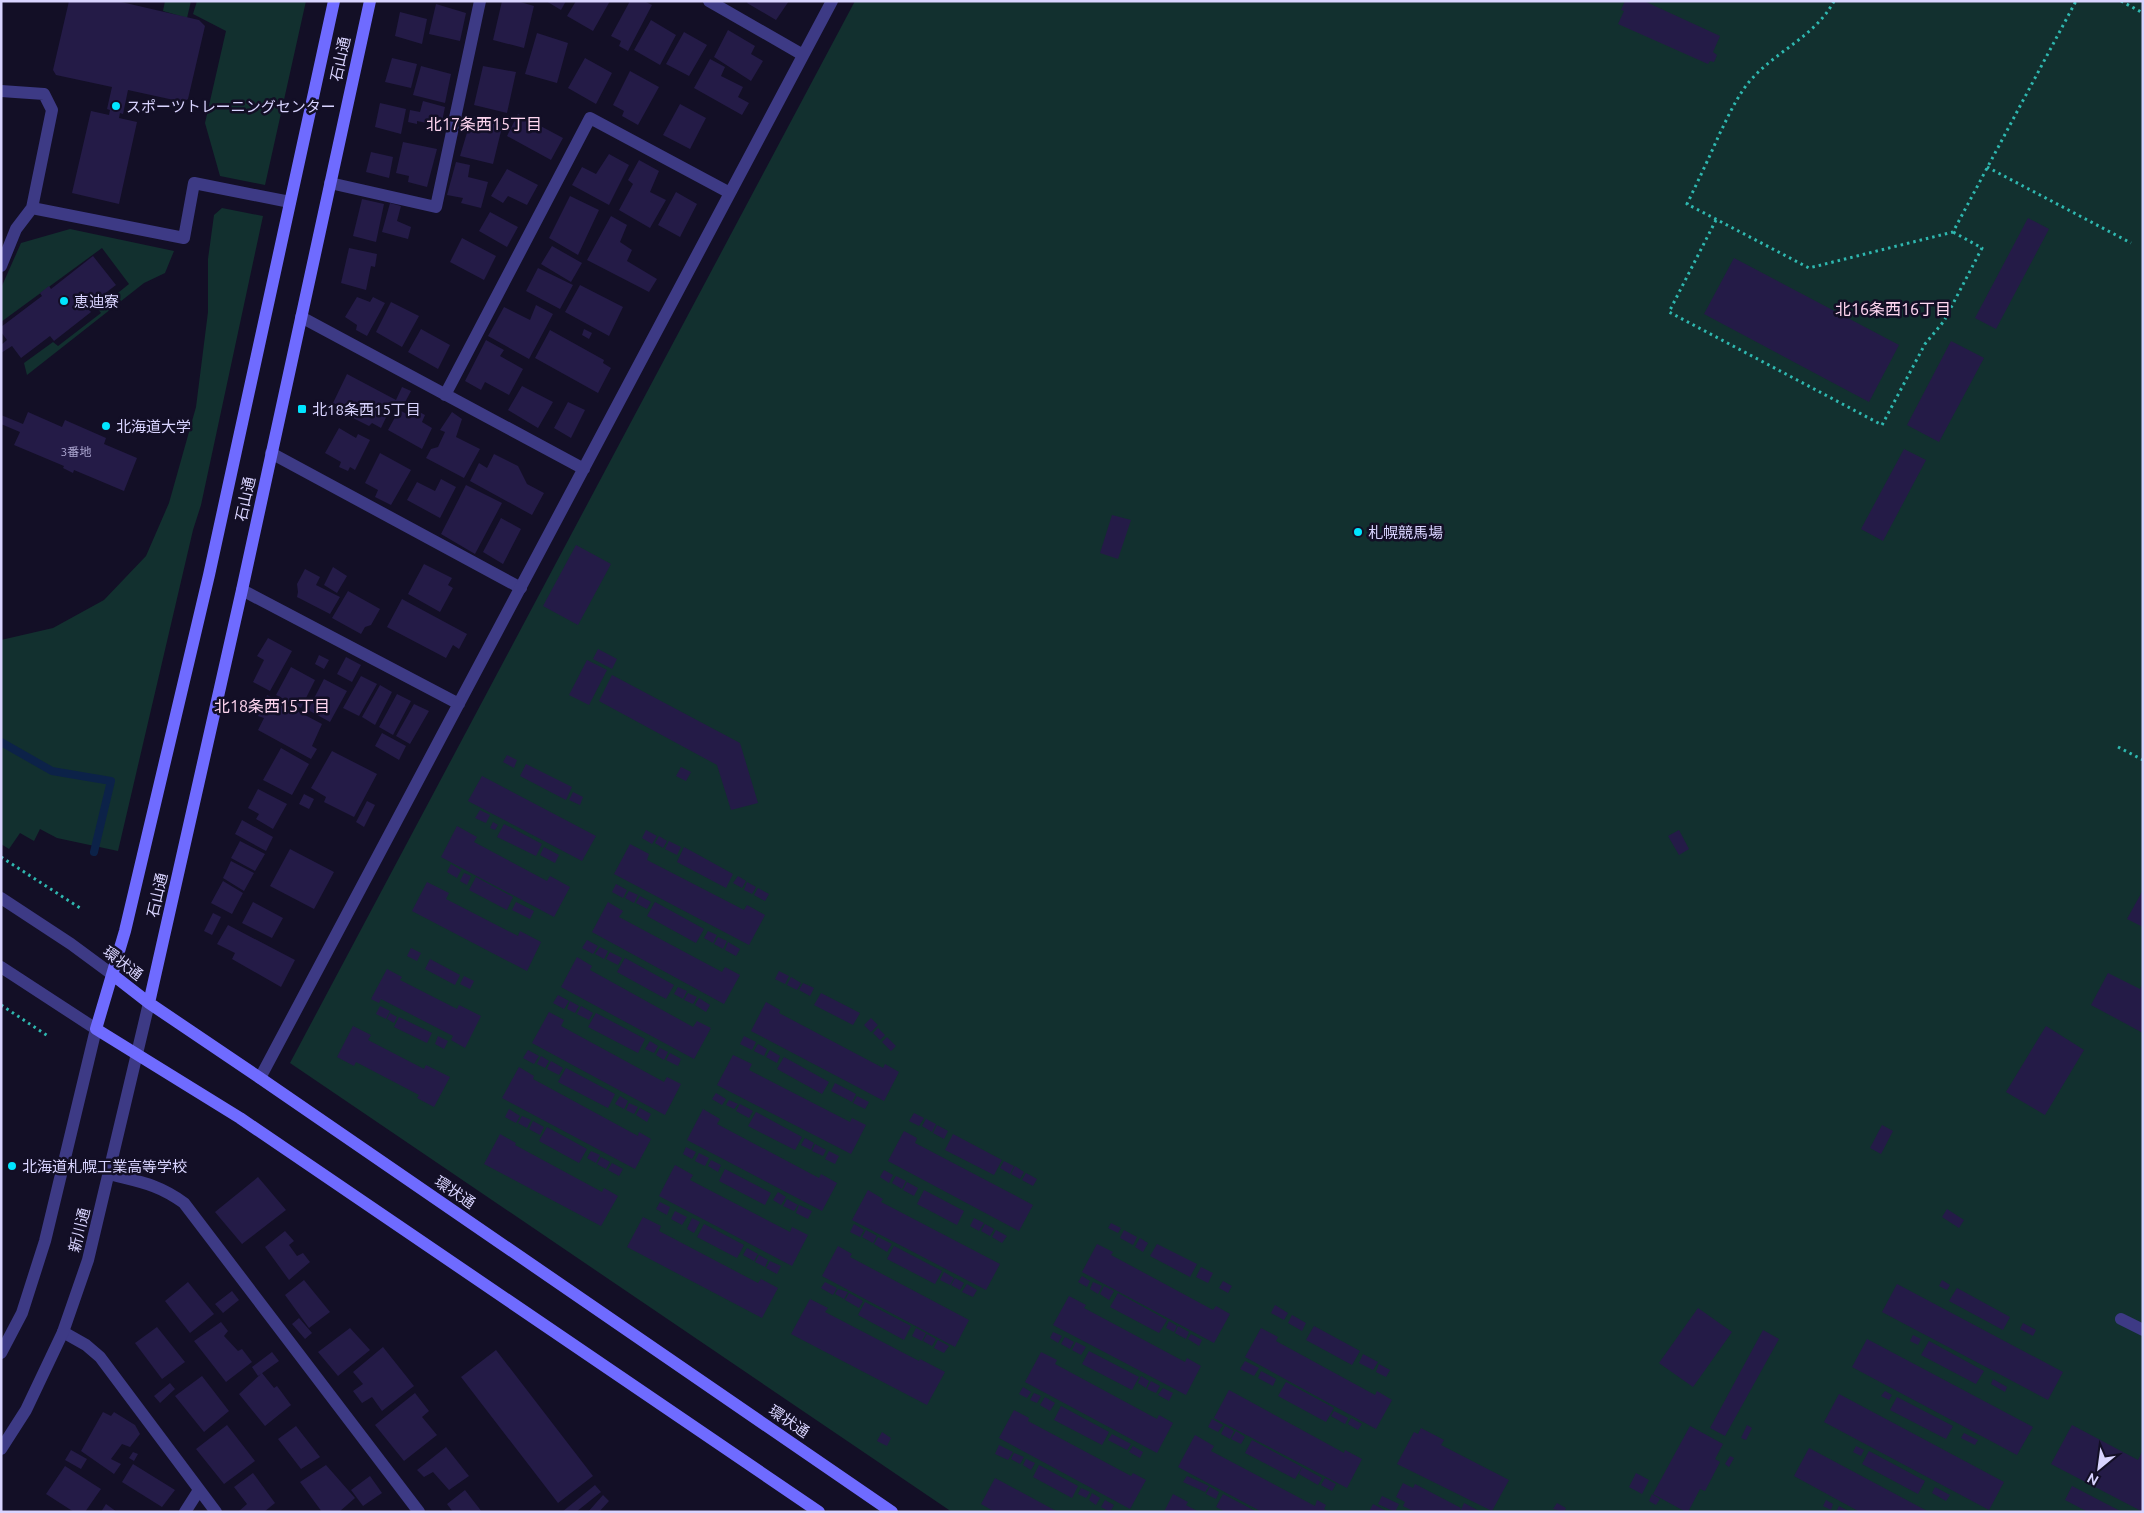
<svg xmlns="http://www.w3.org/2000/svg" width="2144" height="1513" font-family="Ubuntu,'Noto Sans JP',sans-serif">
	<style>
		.green { fill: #12302f }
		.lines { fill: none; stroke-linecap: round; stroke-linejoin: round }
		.stream { stroke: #0c2248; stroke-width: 8 }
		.building { fill: #241b47 }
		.path { stroke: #2fb8b0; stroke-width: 3; stroke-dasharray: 2.5 4; stroke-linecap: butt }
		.service { stroke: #3d3a85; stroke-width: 12 }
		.minor { stroke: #3d3a85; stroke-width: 12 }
		.tertiary { stroke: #3d3a85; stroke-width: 12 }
		.secondary { stroke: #6f6bff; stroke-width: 12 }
		.poi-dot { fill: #00e5ff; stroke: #130f26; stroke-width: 2 }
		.labels { text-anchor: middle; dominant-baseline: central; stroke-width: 5; stroke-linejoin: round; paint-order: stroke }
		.number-label { font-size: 12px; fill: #aca6d1 }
		.street-label { font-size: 15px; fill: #d9d4ff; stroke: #130f26 }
		.poi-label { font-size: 15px; fill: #d9d4ff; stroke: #130f26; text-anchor: start }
		.neighbourhood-label { font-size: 16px; fill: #ffd6f0; stroke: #130f26 }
	</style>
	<rect width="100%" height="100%" fill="#130f26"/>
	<path class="green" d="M165 1H191L187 18 163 11Z
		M197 1H306L265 185 220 176 205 123 226 31 193 14Z
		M855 1H2143V1512H952L290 1063Z
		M222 208 263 216 201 505 193 530 118 851 57 838 40 829 34 841 20 833 9 849 1 844V640L53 628 104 600 146 556 169 503 196 407 208 312V259L214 215Z
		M70 229 174 251 165 273 144 283 27 375 24 363 53 342 58 346 101 313 98 309 129 284 102 248 1 322V288L21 243Z"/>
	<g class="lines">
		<path class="stream" d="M1 742 52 771 111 781 94 852"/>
	</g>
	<path class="building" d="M69 1H117L199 20 205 26 188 99 183 102 128 90 123 114 120 113 119 118 137 122 119 204 72 193 91 111 109 115 110 110 107 109 112 87 56 75 53 70Z
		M502 1H517L534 6 524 48 493 40Z
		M546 1H566L561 10Z
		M576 1H610L593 31 567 16Z
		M630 1H644L652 5 628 51 619 46 621 41 611 36Z
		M748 1H789L776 20 747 3Z
		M1625 1H1644L1720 36 1713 52 1717 55 1714 62 1710 61 1708 64 1618 24 1624 11 1621 10Z
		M436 4 466 13 460 41 429 34Z
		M400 12 427 19 422 44 395 36Z
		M651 20 676 35 660 65 634 50Z
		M728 30 755 46 751 54 763 61 751 81 714 57Z
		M684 32 707 45 689 76 666 64Z
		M537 33 568 43 557 83 525 74Z
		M392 58 417 64 411 88 385 82Z
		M585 58 612 73 596 104 568 88Z
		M710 59 725 67 721 76 743 87 738 97 749 103 742 115 694 88Z
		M421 66 451 74 445 103 413 95Z
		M483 66 516 72 507 113 474 105Z
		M630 71 659 87 638 125 622 116 624 111 613 105Z
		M423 101 445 107 441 126 417 121V124L408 122 410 110 420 112Z
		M380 103 406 109 401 134 375 127Z
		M680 104 706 118 690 149 663 135Z
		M518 114 563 138 551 160 507 136Z
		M472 116 503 123 493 164 460 156Z
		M403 142 437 149 427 187 408 182 409 176 396 173Z
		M371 152 393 157 389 178 366 172Z
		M609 154 629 165 609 205 572 185 582 167 596 174Z
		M639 160 659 171 650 192 666 200 650 228 619 210 633 184 628 180Z
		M456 162 470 165 468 177 488 182 481 208 461 203 463 198 447 195Z
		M507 169 538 185 527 205 508 196 503 203 491 196Z
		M676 192 697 204 680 237 658 225Z
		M570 196 599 210 578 255 549 238Z
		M362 199 384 204 376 242 353 236Z
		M390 203 401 206 397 221 411 227 408 239 382 232Z
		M490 212 518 227 507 247 479 231Z
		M611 216 627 225 620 242 632 250 627 261 657 279 649 292 587 260Z
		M2028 218 2049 229 1996 329 1975 318Z
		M462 238 496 256 484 280 450 262Z
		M552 246 582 263 571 282 541 264Z
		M349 248 377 254 375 267 371 266 366 290 341 283Z
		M93 256 116 285 87 307 91 312 54 341 50 336 21 358 12 346 1 353V345L7 340 1 332V327L42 296 40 293 49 286 51 289Z
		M1734 258 1899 345 1869 402 1704 314Z
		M538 268 573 285 560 309 526 291Z
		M580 285 623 307 609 336 565 312Z
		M357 297 370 302 373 297 385 303 367 336 356 330 357 325 345 317Z
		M391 302 419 316 402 347 376 332Z
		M536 305 553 314 529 359 488 336 504 307 530 320Z
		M421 329 450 345 438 369 408 352Z
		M584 329 592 333 589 339 582 335Z
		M550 330 604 360 603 363 611 368 598 393 535 358Z
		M486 340 504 350 500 356 523 369 509 395 485 382 481 390 465 381Z
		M1951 341 1984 358 1939 442 1907 425Z
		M347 374 396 400 402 387 411 391 402 408 393 403 381 428 372 423 369 426 341 412 343 408 333 403Z
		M522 386 553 402 538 428 508 410Z
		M568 402 585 410 571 438 554 428Z
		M412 408 425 415 422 422 432 428 422 449 388 430 399 410 409 415Z
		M28 412 62 427 65 420 106 438 104 444 137 458 124 491 74 470 73 473 63 468 64 466 14 445 20 432 1 424V415L23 424Z
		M452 412 462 419 456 437 480 449 464 478 426 458 431 449 438 447 445 432 440 430Z
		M339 428 356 438 358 434 370 440 355 470 350 467 348 471 339 467 341 462 325 453Z
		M1904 449 1926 460 1883 541 1861 529Z
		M380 453 411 470 391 505 375 497 378 490 365 483Z
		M494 454 518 466 527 484 544 493 532 515 470 481 479 463 487 468Z
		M441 479 456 487 440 518 407 500 417 482 435 491Z
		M466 485 502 503 475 554 441 534Z
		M1112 515 1131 520 1118 559 1100 553Z
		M501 518 521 529 503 564 483 552Z
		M576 545 611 564 578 625 543 606Z
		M424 564 452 578 448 585 453 588 440 612 408 594Z
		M333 567 347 576 337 593 324 585Z
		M305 569 320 577 316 585 340 597 330 614 297 597 298 592 297 584Z
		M348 591 380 609 371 625 365 627 361 634 332 618Z
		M402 599 467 634 459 649 453 645 446 658 387 627Z
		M268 638 292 651 270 691 253 682 264 660 257 656Z
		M598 649 617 659 612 669 593 659Z
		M319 655 329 660 324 669 315 664Z
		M346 657 361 665 352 682 337 674Z
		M587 660 607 670 589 705 569 695Z
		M291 667 315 680 301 708 276 695Z
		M612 675 740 743 758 803 731 810 717 765 599 701Z
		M361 676 377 684 359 716 343 708Z
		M324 679 347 691 330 722 308 710Z
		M380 685 392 692 375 725 362 717Z
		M397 694 411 701 393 735 379 727Z
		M267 695 322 724 312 746 317 749 311 759 258 730 264 718 258 716Z
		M414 704 429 711 410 744 396 736Z
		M382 733 406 746 399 760 375 746Z
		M281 748 309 764 292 795 263 780Z
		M332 751 377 774 354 817 324 802 326 797 311 788Z
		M507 755 517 760 514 768 503 762Z
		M526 764 572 787 566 800 520 776Z
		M681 767 691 772 686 781 676 776Z
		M482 776 596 836 582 861 468 801Z
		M258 789 287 804 273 829 256 819 259 814 248 808Z
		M573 792 583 797 580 805 569 800Z
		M304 794 314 799 309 809 299 804Z
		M367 801 375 805 364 827 356 822Z
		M480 810 490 815 486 823 475 818Z
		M242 820 273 837 266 851 235 834Z
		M493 822 498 825 495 830 490 828Z
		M504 824 542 844 536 856 497 837Z
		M457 826 477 837 474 842 547 881 550 876 570 887 554 917 441 857Z
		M646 830 657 836 652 844 642 838Z
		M1679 830 1689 849 1679 855 1668 836Z
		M659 836 667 841 663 848 655 843Z
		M240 841 265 854 255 871 231 858Z
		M669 841 681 847 677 855 665 849Z
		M630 844 649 854 647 860 744 910 747 905 765 915 749 945 614 874Z
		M544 847 559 855 555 863 540 855Z
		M684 847 733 874 726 888 677 862Z
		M290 849 334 872 314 909 270 886Z
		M231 861 254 873 244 891 223 878Z
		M451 864 461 870 457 878 447 872Z
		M464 873 471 876 467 885 460 881Z
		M738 876 746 881 742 888 733 883Z
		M476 877 513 897 507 910 469 890Z
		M223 881 243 893 232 914 211 903Z
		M427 882 449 893 446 899 518 936 520 931 541 942 527 971 412 911Z
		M747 882 756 887 752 894 744 890Z
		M616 884 627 890 623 898 612 892Z
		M758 888 769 894 765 901 754 895Z
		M2143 890V927L2127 919Z
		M629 891 638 895 634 903 625 898Z
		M640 896 651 902 647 909 636 903Z
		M253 902 283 918 272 938 242 923Z
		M516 902 534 911 530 919 512 910Z
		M608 902 623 911 619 917 722 972 725 967 740 975 724 1004 592 932Z
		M655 902 704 929 696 943 647 916Z
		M213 913 221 917 212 935 204 931Z
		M228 925 295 960 281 987 232 959 235 953 217 944Z
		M708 931 717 935 713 943 704 938Z
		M718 937 727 941 723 949 714 944Z
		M587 940 598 946 593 954 582 948Z
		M728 942 740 949 736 956 725 950Z
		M600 947 608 951 604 959 595 954Z
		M411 948 421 953 417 961 407 956Z
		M610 952 622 958 618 965 606 959Z
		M577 957 592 966 590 970 693 1027 697 1021 711 1028 694 1059 561 987Z
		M625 958 674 985 666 999 617 972Z
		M430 959 460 975 455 985 425 969Z
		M387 969 402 977 400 980 457 1009 459 1005 481 1016 465 1048 451 1040 453 1036 381 999 379 1003 371 999Z
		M779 971 789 976 785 984 775 979Z
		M2108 973 2140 989 2143 983V1033L2091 1005Z
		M464 976 474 981 470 989 460 984Z
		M791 977 801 983 797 990 787 985Z
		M803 983 814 988 810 996 799 990Z
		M678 987 687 991 683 999 674 994Z
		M688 993 697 997 693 1004 684 1000Z
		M821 993 860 1013 853 1025 814 1005Z
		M558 995 569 1001 564 1009 553 1003Z
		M699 998 710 1005 706 1012 695 1005Z
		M570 1001 579 1006 575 1013 567 1009Z
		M766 1002 780 1010 779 1013 883 1068 885 1064 899 1072 884 1101 751 1031Z
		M380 1006 390 1011 386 1019 376 1014Z
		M581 1006 593 1013 589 1020 577 1014Z
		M549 1012 564 1020 561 1026 664 1082 667 1077 681 1084 665 1115 532 1043Z
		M390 1013 397 1017 394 1023 387 1019Z
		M596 1013 645 1039 638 1053 588 1027Z
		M399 1017 432 1033 427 1043 394 1027Z
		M871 1018 878 1025 871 1032 864 1025Z
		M353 1026 371 1035 368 1040 424 1069 426 1065 450 1077 434 1107 417 1098 419 1095 356 1062 354 1066 337 1057Z
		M2046 1026 2084 1050 2045 1115 2006 1092Z
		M878 1028 885 1035 880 1040 873 1033Z
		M438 1036 448 1041 444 1049 435 1044Z
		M744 1036 756 1042 752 1050 740 1044Z
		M887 1037 896 1046 891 1051 882 1042Z
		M650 1041 658 1046 654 1053 645 1049Z
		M758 1044 767 1049 764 1056 754 1051Z
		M660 1048 668 1052 664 1060 656 1055Z
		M528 1050 539 1056 534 1064 523 1058Z
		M770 1050 780 1056 777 1063 766 1057Z
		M670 1053 681 1059 678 1066 666 1060Z
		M733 1055 752 1064 749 1070 850 1122 852 1118 866 1125 851 1154 717 1085Z
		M541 1056 549 1061 545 1068 537 1064Z
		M784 1057 829 1082 822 1094 777 1069Z
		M551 1061 563 1068 559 1075 547 1069Z
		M519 1067 534 1076 533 1079 638 1136 639 1132 651 1139 635 1169 502 1098Z
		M566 1068 615 1094 608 1108 558 1082Z
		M835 1083 856 1094 852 1102 831 1091Z
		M716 1093 726 1099 722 1105 712 1099Z
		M620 1096 628 1101 624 1109 615 1104Z
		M857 1096 869 1102 865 1109 853 1103Z
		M729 1100 738 1104 734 1109 726 1105Z
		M629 1103 638 1107 634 1114 626 1110Z
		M740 1104 753 1111 749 1118 736 1111Z
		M640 1108 651 1114 647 1122 636 1115Z
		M509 1109 520 1116 516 1123 505 1117Z
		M703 1109 720 1119 717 1124 819 1178 821 1174 837 1183 822 1211 687 1140Z
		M756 1112 802 1137 795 1150 748 1126Z
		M914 1113 924 1118 919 1126 909 1121Z
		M522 1116 531 1120 527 1128 518 1123Z
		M926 1119 936 1124 932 1132 922 1126Z
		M533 1121 544 1127 540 1135 529 1129Z
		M937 1125 948 1131 944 1139 933 1133Z
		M1882 1125 1893 1131 1881 1154 1870 1148Z
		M547 1127 587 1149 579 1163 539 1141Z
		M904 1131 917 1138 915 1143 1033 1205 1019 1231 888 1161Z
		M500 1134 516 1143 515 1145 602 1192 604 1188 618 1196 601 1226 484 1164Z
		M953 1134 1002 1160 994 1175 945 1150Z
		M805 1138 814 1143 811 1150 801 1145Z
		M815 1144 826 1150 823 1156 812 1151Z
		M686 1147 696 1152 692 1159 683 1154Z
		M591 1151 600 1155 596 1163 587 1158Z
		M829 1151 839 1156 835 1164 825 1159Z
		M699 1153 709 1158 705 1166 695 1161Z
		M601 1157 610 1162 606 1169 597 1164Z
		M711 1160 721 1165 718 1172 708 1166Z
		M1004 1161 1014 1166 1010 1174 1000 1168Z
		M612 1163 623 1169 619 1176 608 1170Z
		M675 1165 693 1175 690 1180 790 1232 792 1227 808 1235 792 1266 659 1196Z
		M1015 1166 1024 1172 1020 1179 1011 1174Z
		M725 1169 771 1193 765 1205 719 1181Z
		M884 1170 893 1175 889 1183 880 1177Z
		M1026 1173 1037 1179 1033 1186 1022 1180Z
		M896 1176 906 1181 902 1189 892 1183Z
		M258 1177 286 1210 242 1244 215 1212Z
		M907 1182 918 1188 914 1196 903 1190Z
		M868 1190 883 1199 881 1202 1000 1264 986 1290 852 1220Z
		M924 1190 964 1211 957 1225 917 1204Z
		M778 1192 786 1197 781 1205 773 1200Z
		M787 1199 798 1205 794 1211 783 1206Z
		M660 1202 670 1207 667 1215 656 1209Z
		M799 1205 812 1211 808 1219 796 1213Z
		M1947 1209 1964 1220 1959 1228 1942 1217Z
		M675 1211 687 1217 682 1225 671 1219Z
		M643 1217 661 1226 659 1231 758 1283 761 1279 778 1288 762 1318 627 1247Z
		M692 1218 700 1222 694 1233 687 1229Z
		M974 1218 984 1223 979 1231 970 1226Z
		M1111 1223 1121 1228 1118 1233 1108 1228Z
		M704 1224 744 1245 737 1258 697 1237Z
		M854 1224 864 1230 860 1237 850 1232Z
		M985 1224 994 1229 990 1236 981 1231Z
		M866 1230 877 1236 873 1243 862 1237Z
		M996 1230 1007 1236 1002 1243 992 1237Z
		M1124 1230 1137 1237 1133 1245 1120 1238Z
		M285 1231 294 1241 289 1245 297 1256 303 1253 310 1262 289 1280 265 1247Z
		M878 1237 892 1244 887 1252 874 1244Z
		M1140 1238 1148 1243 1143 1252 1135 1247Z
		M1097 1244 1113 1252 1111 1255 1213 1310 1216 1306 1230 1314 1214 1343 1082 1272Z
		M1157 1244 1197 1264 1190 1277 1150 1256Z
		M838 1246 852 1254 850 1257 969 1320 955 1347 822 1276Z
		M894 1246 942 1271 935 1284 887 1259Z
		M747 1248 758 1254 754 1261 743 1255Z
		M759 1255 768 1260 765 1267 755 1262Z
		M770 1261 781 1266 777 1274 766 1268Z
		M1201 1267 1213 1273 1208 1283 1196 1277Z
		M944 1272 954 1278 950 1285 940 1280Z
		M1082 1276 1090 1281 1087 1287 1078 1282Z
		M955 1278 964 1283 960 1290 951 1285Z
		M304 1280 330 1312 309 1328 285 1295Z
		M1942 1280 1950 1285 1947 1290 1939 1286Z
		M1223 1281 1232 1286 1228 1293 1219 1288Z
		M188 1282 214 1314 190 1333 165 1301Z
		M825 1282 837 1288 833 1295 821 1288Z
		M1093 1282 1102 1286 1098 1294 1090 1289Z
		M967 1284 977 1290 973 1297 962 1292Z
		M1897 1284 2063 1372 2048 1400 1882 1312Z
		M1104 1286 1114 1291 1109 1300 1100 1294Z
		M1957 1288 2010 1317 2003 1330 1949 1301Z
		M838 1289 848 1292 844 1299 835 1294Z
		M232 1291 239 1300 223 1313 215 1304Z
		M849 1293 863 1301 859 1308 845 1300Z
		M1118 1293 1167 1320 1159 1333 1110 1307Z
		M1069 1296 1086 1305 1084 1308 1185 1362 1187 1358 1201 1366 1186 1395 1053 1325Z
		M810 1299 828 1308 825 1312 919 1361 920 1359 945 1372 927 1405 791 1334Z
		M865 1302 911 1326 904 1340 858 1315Z
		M1275 1305 1288 1313 1284 1320 1271 1313Z
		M1698 1308 1732 1332 1693 1387 1659 1363Z
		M1292 1315 1306 1323 1302 1331 1288 1323Z
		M299 1318 312 1333 305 1339 292 1324Z
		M1169 1321 1177 1326 1174 1332 1166 1328Z
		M221 1322 228 1331 224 1336 238 1351 242 1349 252 1362 226 1382 194 1341Z
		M2023 1323 2036 1330 2033 1336 2020 1329Z
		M1178 1326 1189 1332 1186 1339 1175 1333Z
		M1314 1326 1360 1351 1352 1365 1306 1340Z
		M157 1327 185 1362 162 1379 135 1343Z
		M350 1328 370 1350 338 1376 318 1352Z
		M916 1328 926 1333 922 1341 912 1336Z
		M1261 1328 1278 1337 1276 1341 1375 1395 1377 1391 1392 1400 1376 1429 1245 1357Z
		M1763 1330 1779 1339 1725 1436 1710 1428Z
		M1053 1332 1062 1336 1058 1343 1050 1338Z
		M927 1334 936 1339 932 1346 923 1341Z
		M1191 1334 1202 1340 1199 1346 1188 1339Z
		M1913 1335 1921 1339 1918 1345 1910 1341Z
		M1065 1337 1074 1342 1070 1349 1061 1344Z
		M1867 1339 2033 1427 2017 1455 1852 1367Z
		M938 1340 949 1346 944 1353 934 1348Z
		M1929 1341 1984 1371 1976 1384 1921 1355Z
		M1076 1342 1086 1347 1081 1355 1072 1350Z
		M383 1347 414 1386 382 1411 372 1397 362 1403 353 1391 363 1384 353 1372Z
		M496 1350 593 1476 558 1503 461 1377Z
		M1089 1351 1139 1377 1132 1390 1082 1364Z
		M272 1352 279 1361 258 1376 252 1367Z
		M1041 1352 1057 1360 1055 1364 1157 1419 1159 1415 1173 1423 1157 1453 1025 1382Z
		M1363 1354 1378 1362 1373 1370 1359 1363Z
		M1245 1361 1259 1368 1254 1376 1240 1369Z
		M1379 1364 1390 1370 1386 1377 1376 1372Z
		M1261 1371 1276 1379 1273 1386 1258 1378Z
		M262 1373 274 1388 277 1386 291 1405 265 1426 239 1394Z
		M202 1376 229 1411 204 1432 175 1396Z
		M1141 1376 1149 1381 1146 1388 1138 1383Z
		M1993 1379 2007 1387 2005 1392 1991 1384Z
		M1151 1381 1160 1386 1156 1393 1147 1389Z
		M1286 1382 1334 1408 1326 1422 1278 1396Z
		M170 1383 175 1389 160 1403 154 1396Z
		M1023 1387 1031 1392 1027 1398 1019 1394Z
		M1163 1388 1173 1393 1169 1401 1158 1395Z
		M1229 1390 1344 1453 1345 1450 1362 1459 1347 1488 1214 1418Z
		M1885 1391 1892 1395 1889 1400 1881 1396Z
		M415 1393 429 1411 422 1417 437 1435 404 1461 375 1425Z
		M1034 1393 1041 1396 1037 1403 1030 1400Z
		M1839 1394 2004 1482 1989 1510 1824 1422Z
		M1045 1397 1055 1403 1050 1411 1040 1405Z
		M1897 1397 1953 1426 1946 1439 1890 1410Z
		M1061 1406 1109 1432 1102 1445 1054 1420Z
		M1014 1410 1029 1418 1028 1421 1131 1476 1133 1473 1146 1480 1130 1509 999 1438Z
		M1334 1411 1348 1418 1345 1424 1331 1416Z
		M103 1412 111 1416 114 1412 135 1425 140 1434 130 1447 122 1444 111 1459 121 1464 114 1474 81 1451Z
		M1351 1418 1362 1424 1358 1430 1348 1424Z
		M1212 1419 1223 1425 1218 1432 1208 1427Z
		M227 1425 255 1461 224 1484 196 1449Z
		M1747 1425 1752 1428 1746 1440 1741 1438Z
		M2072 1425 2138 1460 2143 1450V1512L2051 1464Z
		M296 1426 320 1457 301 1469 278 1439Z
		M1225 1426 1234 1431 1230 1439 1221 1434Z
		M1690 1426 1723 1444 1715 1459 1720 1462 1705 1491 1700 1489 1688 1512H1686L1653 1494Z
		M1421 1428 1444 1440 1441 1445 1509 1480 1492 1511 1397 1464 1414 1432 1418 1434Z
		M1236 1431 1245 1437 1241 1444 1231 1439Z
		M882 1432 891 1438 887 1446 877 1441Z
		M1964 1433 1978 1440 1975 1445 1961 1438Z
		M1112 1434 1131 1444 1127 1450 1108 1440Z
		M1195 1435 1214 1446 1211 1451 1315 1506 1317 1500 1326 1505 1324 1509 1329 1512H1262L1178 1467Z
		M1252 1440 1302 1467 1295 1479 1245 1453Z
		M999 1445 1013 1452 1008 1460 995 1454Z
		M1133 1446 1143 1452 1140 1458 1129 1452Z
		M1856 1446 1864 1450 1861 1456 1853 1452Z
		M446 1447 469 1476 449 1490 433 1472 424 1477 417 1470Z
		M1809 1448 1929 1512H1860L1794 1476Z
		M71 1450 87 1459 81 1469 65 1460Z
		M1869 1451 1925 1481 1918 1494 1862 1464Z
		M133 1452 138 1454 134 1461 129 1458Z
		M1014 1453 1024 1457 1020 1464 1011 1459Z
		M1730 1456 1734 1458 1729 1467 1725 1464Z
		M1026 1459 1035 1463 1031 1470 1023 1465Z
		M133 1464 175 1490 162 1507 122 1482Z
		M326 1465 355 1498 339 1512H322L300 1482Z
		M1039 1465 1078 1486 1072 1498 1033 1477Z
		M65 1466 101 1489 85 1512H74L46 1494Z
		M1302 1467 1322 1478 1318 1485 1299 1474Z
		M253 1473 275 1503 264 1512H238L247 1504 234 1487Z
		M1636 1473 1649 1480 1642 1494 1629 1487Z
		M370 1476 382 1493 363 1506 351 1490Z
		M1187 1476 1209 1486 1205 1492 1183 1482Z
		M995 1478 1058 1512H995L981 1504Z
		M1325 1478 1336 1484 1332 1491 1321 1485Z
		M1403 1483 1413 1488 1415 1484 1461 1508 1459 1512H1415L1403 1506 1405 1502 1396 1497Z
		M595 1485 601 1492 576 1512H562Z
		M2072 1486 2122 1512H2088L2065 1500Z
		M1210 1487 1219 1492 1216 1499 1206 1494Z
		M1935 1487 1950 1495 1946 1501 1932 1493Z
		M1081 1488 1090 1492 1086 1498 1078 1494Z
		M465 1490 482 1512H453L447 1504Z
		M1092 1493 1100 1498 1096 1505 1089 1500Z
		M1173 1494 1188 1502 1186 1505 1199 1512H1164Z
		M1223 1494 1257 1512H1225L1216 1507Z
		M1652 1494 1660 1499 1656 1505 1649 1501Z
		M603 1495 609 1501 599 1512H588Z
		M1382 1496 1399 1504 1395 1512 1378 1504Z
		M1105 1500 1114 1505 1110 1512 1101 1507Z
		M1826 1500 1833 1504 1831 1510 1823 1506Z
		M1464 1503 1481 1512H1460Z
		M1557 1503 1566 1508 1564 1512 1553 1509Z
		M106 1504 117 1512H101Z
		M1373 1504 1388 1512H1369Z
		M1839 1506 1850 1512H1836Z"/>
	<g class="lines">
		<path class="path" d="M1834 1C1815 37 1775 51 1749 82 1736 98 1728 117 1719 135 1709 158 1698 181 1687 204L1809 268 1953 232 2076 1
			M2121 1 2143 13
			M1987 167 2131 243
			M1716 220 1669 312 1882 425 1925 344 1944 321 1982 248 1953 232
			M2118 747 2143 760
			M1 857 80 908
			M1 1005 48 1036"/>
		<path class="service" d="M1 91 44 94 52 110 32 208 184 238 194 183 290 202
			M1 266 16 229 32 208
			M271 453 521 588
			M2121 1319 2143 1330"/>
		<path class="minor" d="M709 1 803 55
			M330 183 436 207 480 1
			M301 317 584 469
			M445 395 590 118 730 193
			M242 590 459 704
			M260 1078 832 1
			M109 1174C140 1182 158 1184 184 1203L419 1512
			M63 1332 86 1345 100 1357 216 1512
			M185 1512 199 1490"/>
		<path class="tertiary" d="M1 898 71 944 113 975
			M1 967 96 1029 45 1241 22 1313 1 1353
			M1 1449 26 1410 63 1332 88 1260 149 1003"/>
		<path class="secondary" d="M334 1 209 575 125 931 96 1029 240 1118 819 1512
			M113 975 149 1003 260 1078 892 1512
			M149 1003 242 590 370 1"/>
	</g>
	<g class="poi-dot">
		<circle cx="116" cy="106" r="5"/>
		<circle cx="64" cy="301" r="5"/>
		<rect x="297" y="404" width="10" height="10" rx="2.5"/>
		<circle cx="106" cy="426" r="5"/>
		<circle cx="1358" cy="532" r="5"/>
		<circle cx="12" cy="1166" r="5"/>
	</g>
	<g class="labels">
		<g class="number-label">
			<text x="76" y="451">3番地</text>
		</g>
		<g class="street-label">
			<text transform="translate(340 59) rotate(-78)">石山通</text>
			<text transform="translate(245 499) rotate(-78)">石山通</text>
			<text transform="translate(157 895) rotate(-77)">石山通</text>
			<text transform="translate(123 963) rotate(37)">環状通</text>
			<text transform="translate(455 1192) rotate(34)">環状通</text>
			<text transform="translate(79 1230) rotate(-76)">新川通</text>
			<text transform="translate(789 1421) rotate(34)">環状通</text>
		</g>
		<g class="poi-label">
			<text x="126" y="106">スポーツトレーニングセンター</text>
			<text x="74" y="301">恵迪寮</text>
			<text x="312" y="409">北18条西15丁目</text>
			<text x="116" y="426">北海道大学</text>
			<text x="1368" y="532">札幌競馬場</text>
			<text x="22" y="1166">北海道札幌工業高等学校</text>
		</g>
		<g class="neighbourhood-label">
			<text x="484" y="124">北17条西15丁目</text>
			<text x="1893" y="309">北16条西16丁目</text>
			<text x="272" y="706">北18条西15丁目</text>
		</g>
	</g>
	<rect width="2144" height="1513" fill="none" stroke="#d9d4ff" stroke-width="5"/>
	<g transform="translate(2099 1468) rotate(209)" stroke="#130f26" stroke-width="4" paint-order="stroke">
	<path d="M0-4L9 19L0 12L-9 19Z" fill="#d9d4ff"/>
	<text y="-8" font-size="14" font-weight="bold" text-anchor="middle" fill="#d9d4ff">N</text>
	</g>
</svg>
